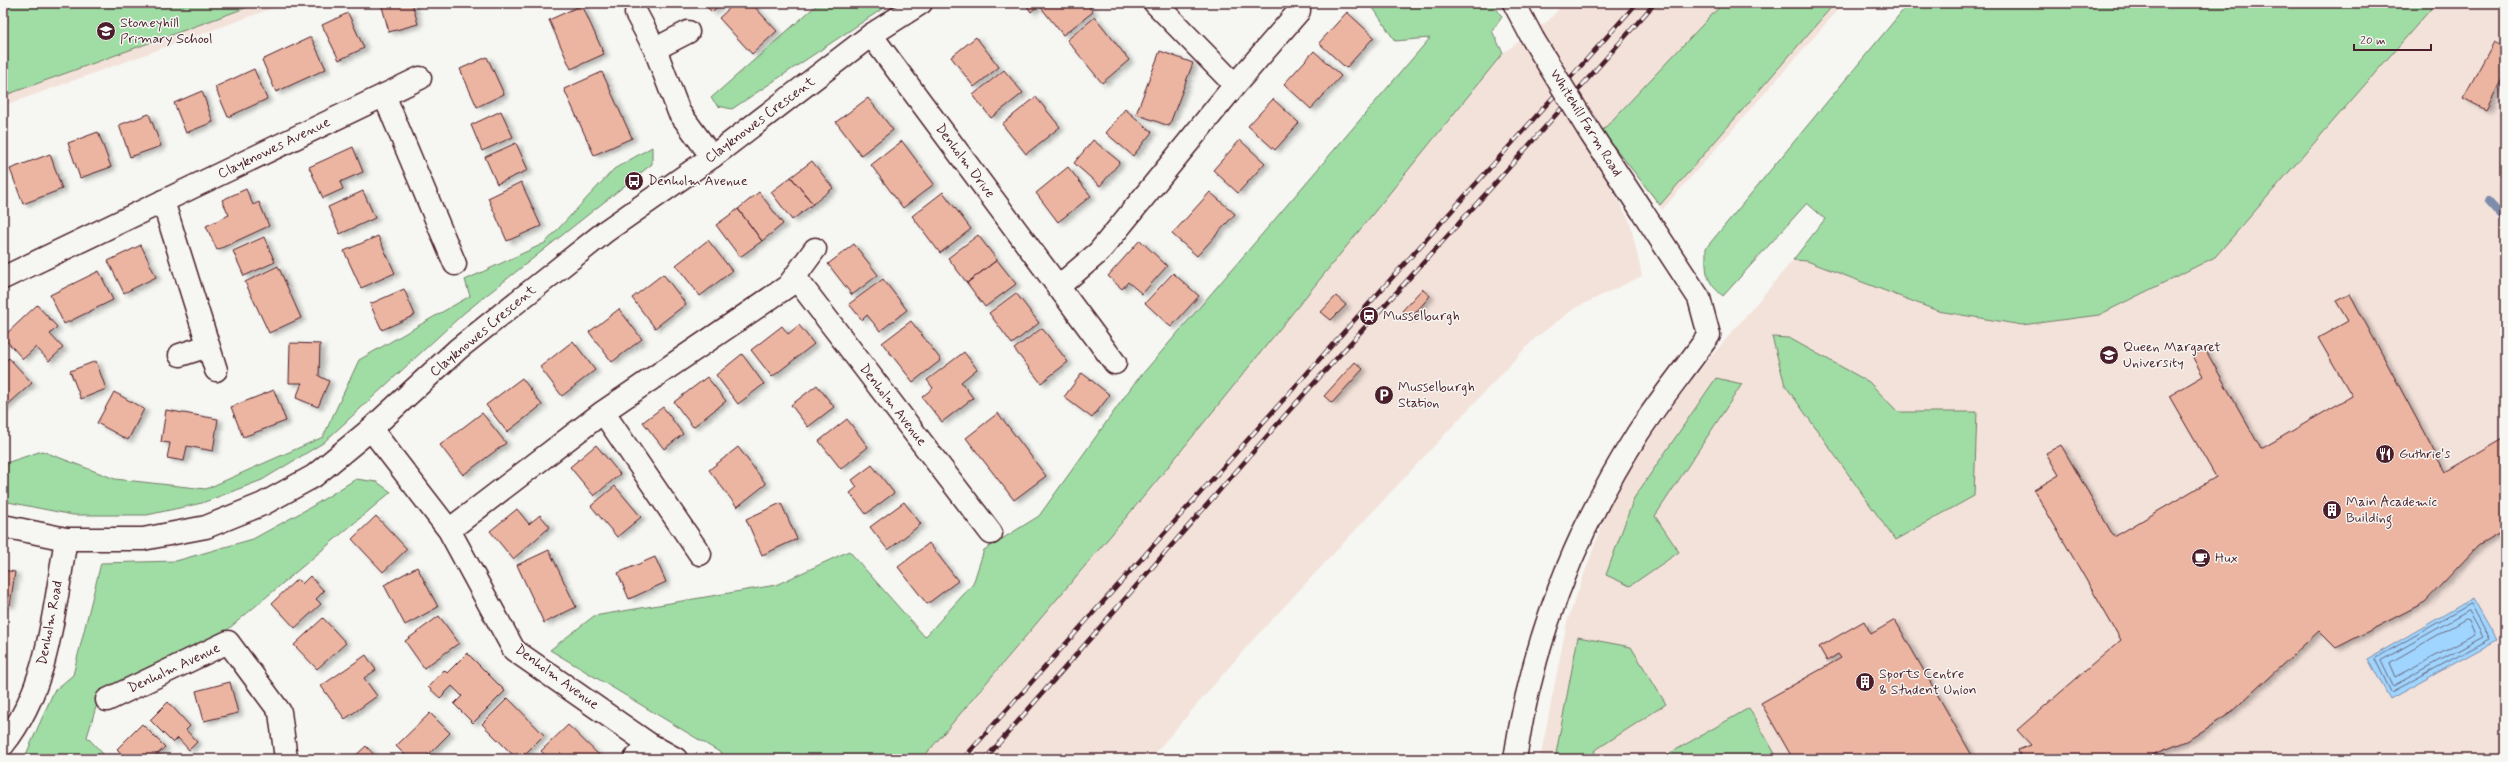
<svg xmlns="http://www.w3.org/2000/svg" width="2508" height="762" font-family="Mynerve,sans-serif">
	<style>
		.built { fill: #f3e2da }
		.green { fill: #9fdda5; stroke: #747e68 }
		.water { fill: #9fd5fe; stroke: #7d8caa }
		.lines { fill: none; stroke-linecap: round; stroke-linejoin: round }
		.shore { stroke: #6c687f; stroke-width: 1 }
		.stream { stroke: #7d8caa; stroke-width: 8 }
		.building { fill: #ecb5a2; stroke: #4a1f2b; filter: url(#shadow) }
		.street-casing { stroke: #4a1f2b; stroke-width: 25 }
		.secondary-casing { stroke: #4a1f2b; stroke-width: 25 }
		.street { stroke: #f6f6f2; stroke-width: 22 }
		.secondary { stroke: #f6f6f2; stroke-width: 22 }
		.rail-casing { stroke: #4a1f2b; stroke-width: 4.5 }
		.rail { stroke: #f6f6f2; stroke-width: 3; stroke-dasharray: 9; stroke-linecap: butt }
		.secondary-bridge-casing { stroke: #4a1f2b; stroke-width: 25; stroke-linecap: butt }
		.secondary-bridge { stroke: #f6f6f2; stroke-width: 22 }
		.labels { text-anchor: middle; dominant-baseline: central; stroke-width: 3; stroke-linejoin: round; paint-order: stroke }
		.poi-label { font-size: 14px; fill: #4a1f2b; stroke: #f6f6f2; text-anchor: start }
		.street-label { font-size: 14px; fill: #4a1f2b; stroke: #f6f6f2 }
	</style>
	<defs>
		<filter id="shadow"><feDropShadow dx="4.5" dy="2.5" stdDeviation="2" flood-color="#0004"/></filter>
	</defs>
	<rect width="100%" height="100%" fill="#f6f6f2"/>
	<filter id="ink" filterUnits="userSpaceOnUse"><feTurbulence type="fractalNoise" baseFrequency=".025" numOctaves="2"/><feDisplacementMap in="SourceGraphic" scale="8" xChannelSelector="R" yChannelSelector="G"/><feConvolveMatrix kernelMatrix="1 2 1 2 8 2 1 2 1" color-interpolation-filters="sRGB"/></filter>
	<g filter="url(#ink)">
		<path class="built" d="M3 3H287L3 106Z
			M1564 3H1844L1662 210 1602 131 1589 146 1630 222 1642 276 1575 308 1534 339 1250 643 1150 759H922L1155 483 1503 53 1549 20Z
			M2429 3H2505V759H1540L1567 622 1618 480 1688 384 1793 260 1807 261 1938 311 2022 325Z"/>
		<path class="green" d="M3 3H259L3 96Z
			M819 3H891L732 109 718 106 711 98Z
			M1370 3H1493L1502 17 1492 31 1503 53 1155 483 922 759H731L550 650 594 616 776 585 849 551 925 637 973 584 984 550 1039 516 1133 385 1430 38 1395 41Z
			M1723 3H1835L1660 205 1602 131Z
			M1909 3H2436L2215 257 2099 315 2022 325 1938 311 1807 261 1793 260 1825 219 1807 203 1723 296C1704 280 1706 271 1706 248Z
			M652 147V164L464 313 323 443 262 480 202 503 147 515H73L3 501V464L42 451 115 479 206 489 323 437 359 360 470 296 465 280 545 243 614 169Z
			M1772 337 1789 338 1869 382 1898 412H1977L1974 496 1895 540 1785 385Z
			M1716 378 1742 384 1655 516 1679 552 1630 586 1606 575 1634 498Z
			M356 479 377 482 391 492 220 636 96 707 87 737 108 759H24L54 691 73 675 101 563 176 561 253 539 311 507Z
			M1578 637 1631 647 1666 704 1594 751 1598 759H1555Z
			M1749 708 1778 759H1660Z"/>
		<path class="water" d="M2473 598 2497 640 2390 699 2368 659Z"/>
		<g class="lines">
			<path class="shore" d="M2471 604 2490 639 2391 692 2375 659Z
				M2469 611 2483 637 2393 686 2381 661Z
				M2466 619 2469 620 2475 635 2396 677 2390 663Z"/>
			<path class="stream" d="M2488 201 2505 220"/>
		</g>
		<path class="building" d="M381 3H412L418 24 389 32Z
			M703 3H721L712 12Z
			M735 3H751L777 31 752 54 719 18Z
			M1025 3H1086L1093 12 1063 35 1039 5 1031 12Z
			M582 5 604 54 571 69 549 20Z
			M1347 12 1374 37 1346 68 1319 43Z
			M348 13 364 48 339 60 322 25Z
			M1095 17 1129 60 1102 83 1067 40Z
			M311 37 326 69 276 92 262 60Z
			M976 37 999 67 974 87 951 57Z
			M2494 42 2505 48V73L2486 110 2463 98Z
			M1160 51 1193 63 1169 126 1136 114Z
			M1314 51 1341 76 1311 109 1284 84Z
			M487 57 504 94 477 107 460 69Z
			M254 69 267 99 228 117 215 87Z
			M1004 70 1023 93 991 118 973 95Z
			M602 72 632 138 594 155 564 89Z
			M202 91 213 122 186 133 174 103Z
			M1036 97 1060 127 1026 154 1002 124Z
			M868 98 893 130 861 155 836 122Z
			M1273 99 1299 123 1275 150 1248 126Z
			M1125 109 1152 132 1133 156 1106 133Z
			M501 111 513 137 482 151 471 125Z
			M149 114 161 146 130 157 119 125Z
			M98 132 111 167 80 178 68 143Z
			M1093 140 1120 162 1100 186 1074 163Z
			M1240 140 1265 163 1238 193 1213 170Z
			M902 141 934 184 903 208 871 165Z
			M516 143 528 170 497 184 485 157Z
			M353 147 363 172 340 182 343 189 323 198 309 167Z
			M50 154 62 189 23 204 10 169Z
			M812 161 833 188 813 204 791 177Z
			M1068 167 1091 196 1058 222 1036 193Z
			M791 177 813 204 792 220 771 192Z
			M521 182 541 226 507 241 488 198Z
			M246 189 253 205 259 202 269 226 217 250 206 226 229 215 222 200Z
			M363 191 375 218 340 234 328 207Z
			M759 192 783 224 762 241 738 209Z
			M943 192 971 229 940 253 912 216Z
			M1210 192 1235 214 1197 256 1172 234Z
			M738 209 762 241 740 257 716 225Z
			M978 235 997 260 967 283 948 258Z
			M378 236 395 273 361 288 344 251Z
			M264 237 275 262 244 276 233 251Z
			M708 240 732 271 700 296 676 265Z
			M1140 240 1167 266 1142 294 1128 282 1122 289 1108 276Z
			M854 244 878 275 852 295 828 264Z
			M141 245 156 277 124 293 108 261Z
			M997 260 1016 284 985 307 967 283Z
			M278 266 301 318 269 333 245 282Z
			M99 271 113 300 64 324 50 295Z
			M1173 273 1199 296 1171 327 1145 303Z
			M663 274 686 304 655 328 632 298Z
			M883 279 907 310 880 331 867 315 862 320 849 304Z
			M404 289 415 315 382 330 370 304Z
			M1422 289 1430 296 1410 319 1402 311Z
			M1016 293 1039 323 1012 344 989 313Z
			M2350 294 2445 472 2505 437V530L2478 546 2425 602 2336 648 2319 631 2229 714 2187 741 2142 759H2021L2018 750 2031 745 2017 730 2121 640 2034 490 2059 475 2046 453 2061 445 2114 537 2216 477 2169 396 2203 376 2192 356 2205 349 2261 449 2352 396 2318 338 2348 321 2336 301Z
			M1336 296 1346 305 1331 320 1321 312Z
			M37 305 57 327 50 334 63 348 49 361 36 347 23 359 3 337Z
			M619 309 642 339 612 362 589 332Z
			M911 321 941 360 913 382 882 343Z
			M799 325 814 344 772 377 751 350 782 326 788 334Z
			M1042 328 1068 362 1041 383 1014 349Z
			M573 341 595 370 562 396 540 367Z
			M290 343 320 344 319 376 329 381 318 407 296 398 302 383H289Z
			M964 352 977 369 961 382 973 398 942 422 922 397 933 388 927 380Z
			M742 354 764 384 738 404 716 375Z
			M9 358 32 383 3 409V363Z
			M96 361 106 389 81 399 70 371Z
			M1355 362 1363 369 1332 403 1324 396Z
			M1082 373 1110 395 1092 418 1064 397Z
			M707 377 726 401 693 427 674 402Z
			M522 378 542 405 507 432 486 405Z
			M817 385 834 407 808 427 791 405Z
			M274 390 286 421 243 437 231 407Z
			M114 392 144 409 128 440 97 423Z
			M663 407 683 434 664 449 643 422Z
			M166 410 218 419 213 451 187 446 184 461 167 458 170 443 161 442Z
			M482 413 506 443 463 475 440 445Z
			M998 413 1046 476 1014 500 966 438Z
			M847 419 868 447 841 469 819 441Z
			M596 445 620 474 594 496 570 467Z
			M738 447 766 484 737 507 709 470Z
			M872 465 894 493 866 514 850 493 857 487 852 480Z
			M615 486 641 517 617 537 591 506Z
			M904 502 921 524 888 550 870 527Z
			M781 503 797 539 762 555 746 519Z
			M517 509 529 524 540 515 550 527 513 559 490 531Z
			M376 516 407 549 383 572 352 539Z
			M929 543 958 581 927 604 898 567Z
			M549 550 576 607 544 623 517 565Z
			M655 557 666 582 629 599 618 573Z
			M417 567 438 607 405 625 384 585Z
			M3 570 15 572 10 605 3 604Z
			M310 576 324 591 316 599 321 604 295 628 272 603 297 579 302 584Z
			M439 616 459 643 424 668 405 641Z
			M323 618 346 643 317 669 294 645Z
			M1895 620 1974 759H1793L1761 703 1841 658 1838 654 1827 661 1819 647 1864 621 1871 634Z
			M467 653 505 691 473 723 454 704 462 696 452 686 440 698 428 687 444 670 447 673Z
			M366 655 376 670 364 678 377 696 345 719 321 686Z
			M230 682 238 713 204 721 196 691Z
			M508 698 544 735 520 759H517L482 724Z
			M168 702 190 726 186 730 197 742 189 750 178 738 173 743 150 720Z
			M430 713 450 733 424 759H409L396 746Z
			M142 724 165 747 152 759H127L117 749Z
			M568 725 602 758 601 759H549L541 751Z
			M366 746 378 759H352Z"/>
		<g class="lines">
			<defs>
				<path id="street" d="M1155 3 1235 85
					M636 13 655 49 679 112 712 157
					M871 35 1115 363
					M655 49 688 32
					M384 95 455 264
					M163 201 216 370
					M795 277 991 533
					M3 278 420 78
					M1058 287 1099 252 1235 85 1299 11
					M180 355 208 346
					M603 412 700 554
					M371 429 449 530 514 650 649 744 676 759
					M449 530 603 412 788 286 815 249
					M107 700 228 642 280 712 286 759
					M3 745C49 688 54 609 66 539
					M635 759 649 744"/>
				<path id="secondary" d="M1514 3 1533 39
					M3 526 66 539H143L206 527 263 504 314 476 371 429 458 349 606 231 712 157 871 35 921 3
					M1515 759C1532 643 1575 532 1638 433 1660 399 1686 368 1709 335L1699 298 1642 211"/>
			</defs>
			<use href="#street" class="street-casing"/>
			<use href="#secondary" class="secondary-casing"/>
			<use href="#street" class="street"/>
			<use href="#secondary" class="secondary"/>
			<defs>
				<path id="rail" d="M963 759 1637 3
					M985 759 1288 412 1490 189 1655 3"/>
			</defs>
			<use href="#rail" class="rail-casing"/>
			<use href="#rail" class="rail"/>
			<defs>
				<path id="secondary-bridge" d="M1533 39 1591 134 1642 211"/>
			</defs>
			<use href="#secondary-bridge" class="secondary-bridge-casing"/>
			<use href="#secondary-bridge" class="secondary-bridge"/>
		</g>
	</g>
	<defs>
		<symbol id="school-disc" viewBox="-11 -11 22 22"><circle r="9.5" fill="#4a1f2b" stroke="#f6f6f2"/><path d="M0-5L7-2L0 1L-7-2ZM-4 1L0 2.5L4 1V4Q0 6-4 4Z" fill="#fff"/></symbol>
		<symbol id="bus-disc" viewBox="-11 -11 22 22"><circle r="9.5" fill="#4a1f2b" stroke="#f6f6f2"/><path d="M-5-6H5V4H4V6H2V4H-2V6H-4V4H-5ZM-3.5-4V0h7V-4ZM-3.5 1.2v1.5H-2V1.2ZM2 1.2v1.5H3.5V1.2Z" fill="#fff"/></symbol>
		<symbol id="station-disc" viewBox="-11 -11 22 22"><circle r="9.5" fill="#4a1f2b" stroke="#f6f6f2"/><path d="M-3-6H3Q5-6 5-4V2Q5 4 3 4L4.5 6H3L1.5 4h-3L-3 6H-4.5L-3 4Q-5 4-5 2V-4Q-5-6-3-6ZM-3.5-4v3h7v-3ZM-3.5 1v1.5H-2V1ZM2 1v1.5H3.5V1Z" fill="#fff"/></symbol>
		<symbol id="university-disc" viewBox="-11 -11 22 22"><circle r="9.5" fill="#4a1f2b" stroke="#f6f6f2"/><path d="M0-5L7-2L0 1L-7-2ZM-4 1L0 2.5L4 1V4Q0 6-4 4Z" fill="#fff"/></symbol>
		<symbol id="parking-disc" viewBox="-11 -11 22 22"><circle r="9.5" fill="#4a1f2b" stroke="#f6f6f2"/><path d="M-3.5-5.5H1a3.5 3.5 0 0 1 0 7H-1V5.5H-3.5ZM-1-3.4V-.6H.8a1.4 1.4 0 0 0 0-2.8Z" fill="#fff"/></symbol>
		<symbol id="restaurant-disc" viewBox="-11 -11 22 22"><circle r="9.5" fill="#4a1f2b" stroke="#f6f6f2"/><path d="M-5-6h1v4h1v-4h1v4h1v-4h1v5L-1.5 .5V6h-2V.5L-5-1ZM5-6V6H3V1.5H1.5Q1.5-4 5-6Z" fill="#fff"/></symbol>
		<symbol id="building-disc" viewBox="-11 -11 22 22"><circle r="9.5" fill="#4a1f2b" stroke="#f6f6f2"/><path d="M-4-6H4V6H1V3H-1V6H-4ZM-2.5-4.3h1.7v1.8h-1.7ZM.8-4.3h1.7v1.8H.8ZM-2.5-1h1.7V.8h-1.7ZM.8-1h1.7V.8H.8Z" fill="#fff"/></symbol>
		<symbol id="cafe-disc" viewBox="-11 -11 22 22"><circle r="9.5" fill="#4a1f2b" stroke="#f6f6f2"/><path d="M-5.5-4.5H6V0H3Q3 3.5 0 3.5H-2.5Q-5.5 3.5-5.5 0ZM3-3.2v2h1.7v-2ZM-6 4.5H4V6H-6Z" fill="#fff"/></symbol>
	</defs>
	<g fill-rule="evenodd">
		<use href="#school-disc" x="95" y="20" width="22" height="22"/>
		<use href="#bus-disc" x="623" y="170" width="22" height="22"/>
		<use href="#station-disc" x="1358" y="305" width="22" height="22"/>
		<use href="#university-disc" x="2098" y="344" width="22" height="22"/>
		<use href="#parking-disc" x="1373" y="384" width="22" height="22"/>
		<use href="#restaurant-disc" x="2374" y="443" width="22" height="22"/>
		<use href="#building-disc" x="2321" y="499" width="22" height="22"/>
		<use href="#cafe-disc" x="2190" y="547" width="22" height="22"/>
		<use href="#building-disc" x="1854" y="671" width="22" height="22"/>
	</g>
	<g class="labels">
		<g class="poi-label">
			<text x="120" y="23">Stoneyhill<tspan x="120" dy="16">Primary School</tspan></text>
			<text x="648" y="181">Denholm Avenue</text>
			<text x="1383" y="316">Musselburgh</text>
			<text x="2123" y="347">Queen Margaret<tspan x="2123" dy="16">University</tspan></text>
			<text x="1398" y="387">Musselburgh<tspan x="1398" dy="16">Station</tspan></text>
			<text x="2399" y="454">Guthrie's</text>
			<text x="2346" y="502">Main Academic<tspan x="2346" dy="16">Building</tspan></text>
			<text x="2215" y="558">Hux</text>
			<text x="1879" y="674">Sports Centre<tspan x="1879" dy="16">&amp; Student Union</tspan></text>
		</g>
		<g class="street-label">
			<text transform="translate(760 120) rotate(-37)">Clayknowes Crescent</text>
			<text transform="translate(1586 123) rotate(58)">Whitehill Farm Road</text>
			<text transform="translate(274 148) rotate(-26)">Clayknowes Avenue</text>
			<text transform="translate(965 161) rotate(53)">Denholm Drive</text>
			<text transform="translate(483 331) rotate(-40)">Clayknowes Crescent</text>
			<text transform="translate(893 405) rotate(52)">Denholm Avenue</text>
			<text transform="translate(50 623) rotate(-79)">Denholm Road</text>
			<text transform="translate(174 668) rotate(-25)">Denholm Avenue</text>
			<text transform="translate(557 677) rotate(36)">Denholm Avenue</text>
		</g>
	</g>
	<rect width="2508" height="762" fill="none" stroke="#f6f6f2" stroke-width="16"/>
	<rect x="8" y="8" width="2492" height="746" fill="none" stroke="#4a1f2b" stroke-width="1.5" filter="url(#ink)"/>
	<path d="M2354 44v6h77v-6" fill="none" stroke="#4a1f2b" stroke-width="2"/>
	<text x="2360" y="44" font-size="12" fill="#4a1f2b" stroke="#f6f6f2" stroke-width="3" paint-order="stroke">20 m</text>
</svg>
